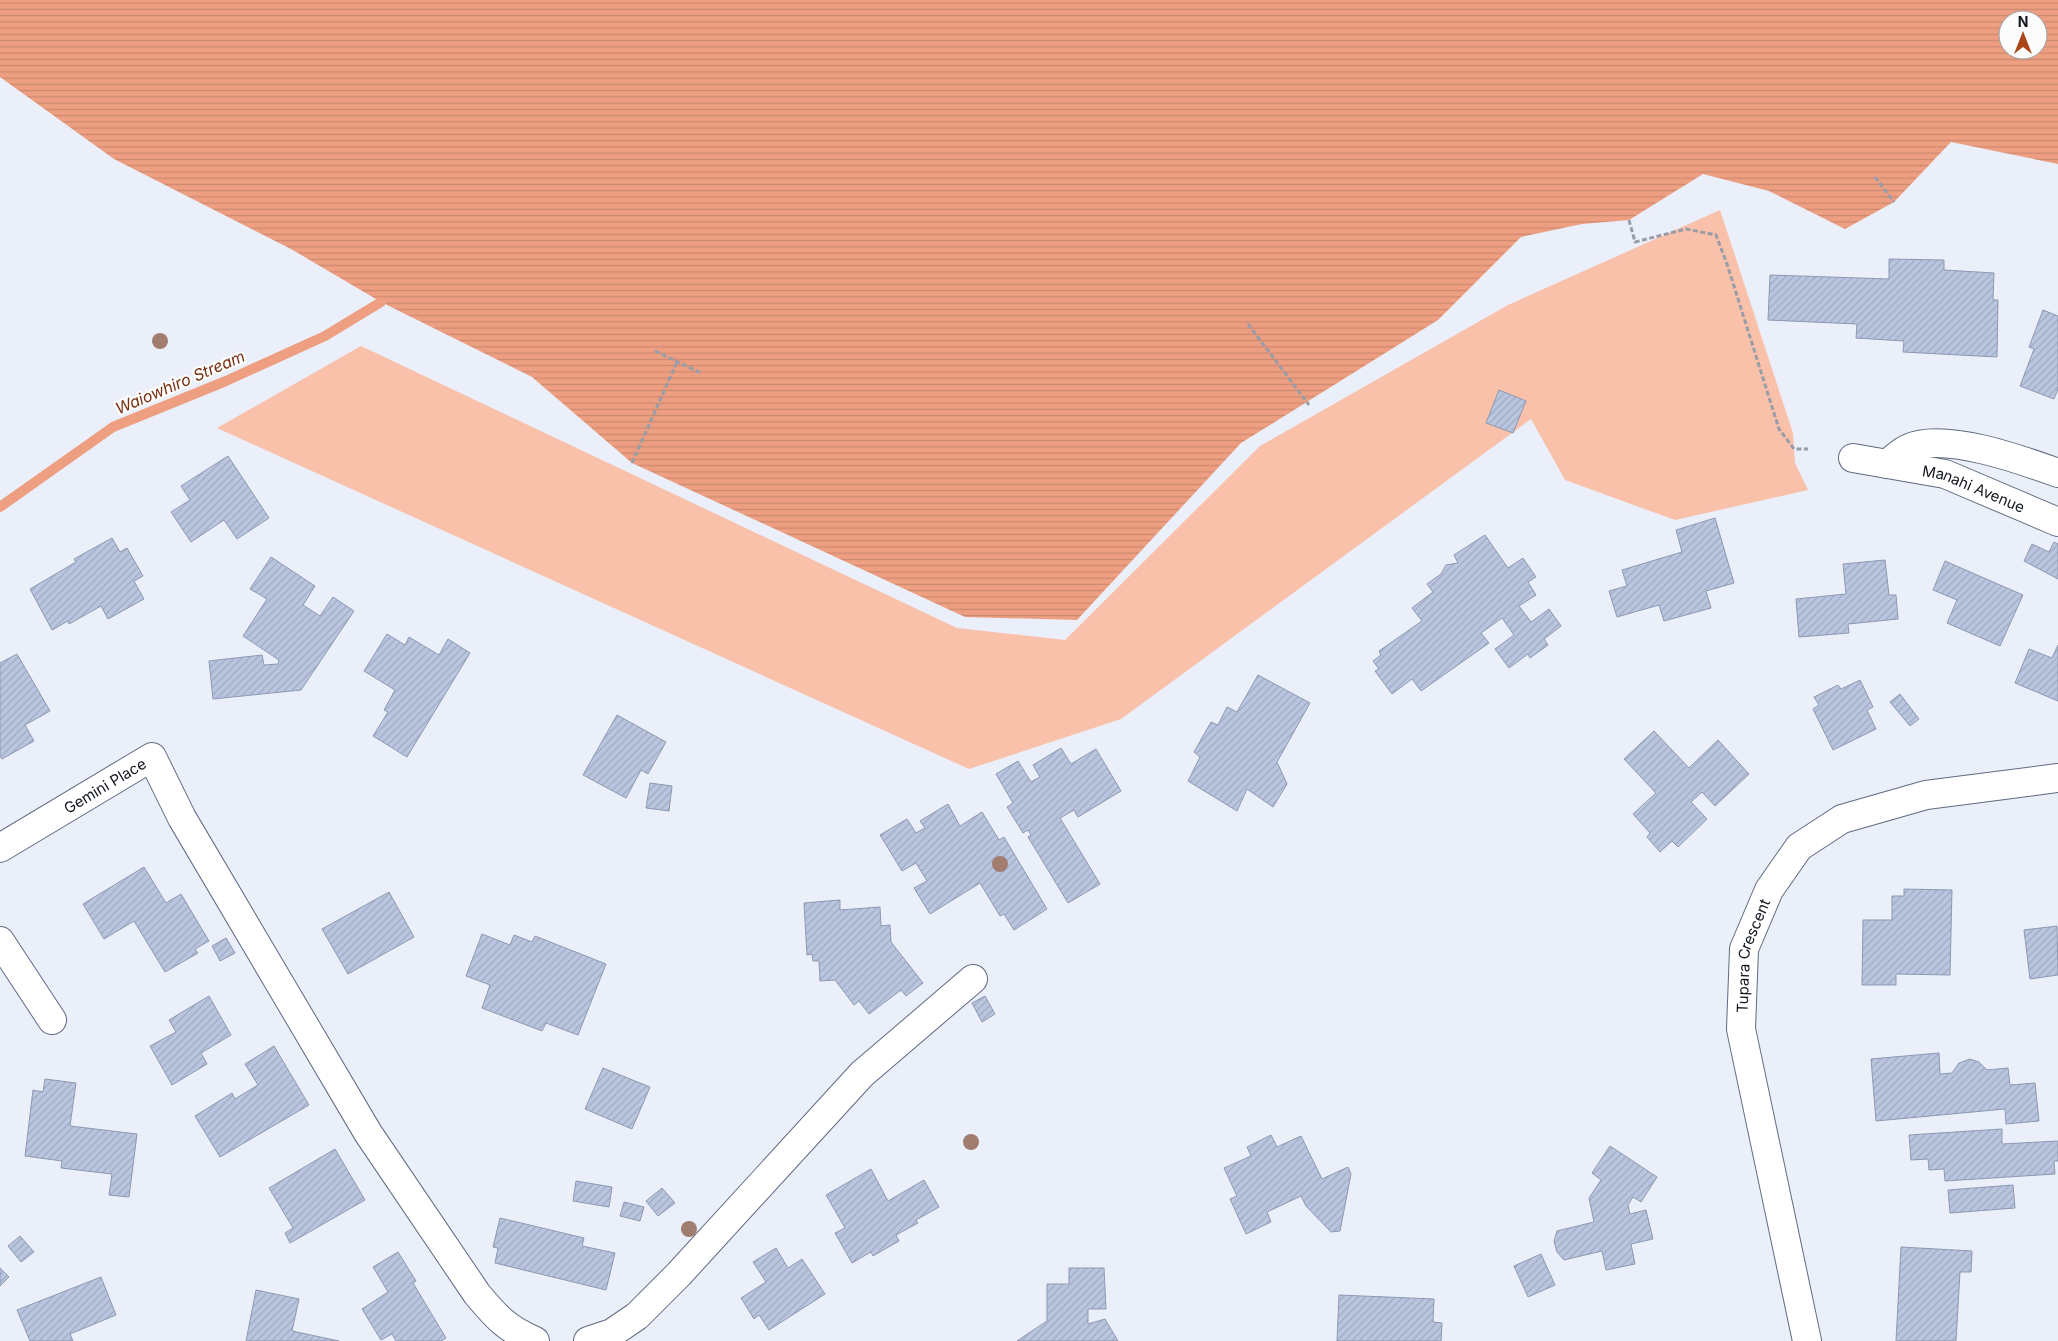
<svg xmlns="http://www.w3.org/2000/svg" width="2058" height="1341" font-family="Inter,sans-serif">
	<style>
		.green { fill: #f9c0aa }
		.water { fill: url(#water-rules); fill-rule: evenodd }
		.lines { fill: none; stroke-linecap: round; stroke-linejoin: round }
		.stream { stroke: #ee9f81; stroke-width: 10 }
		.building { fill: url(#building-hatch); stroke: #8d99b1 }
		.minor-casing { stroke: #5f6a81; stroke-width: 30 }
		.path { stroke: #989da7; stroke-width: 3; stroke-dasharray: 5 2.5; stroke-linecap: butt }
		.minor { stroke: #fff; stroke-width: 28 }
		.tree { fill: #a17d70 }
		.labels { text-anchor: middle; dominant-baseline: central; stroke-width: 4.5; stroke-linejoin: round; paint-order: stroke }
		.street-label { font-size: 15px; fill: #131720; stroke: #fcfcfc }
		.water-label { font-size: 16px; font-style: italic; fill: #773112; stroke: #fcfcfc }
	</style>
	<defs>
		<pattern id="water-rules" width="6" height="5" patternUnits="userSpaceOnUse" patternTransform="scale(1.25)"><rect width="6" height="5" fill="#ee9f81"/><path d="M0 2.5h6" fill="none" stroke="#cb886f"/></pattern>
		<pattern id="building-hatch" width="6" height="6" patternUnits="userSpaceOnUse" patternTransform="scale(1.25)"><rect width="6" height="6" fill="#bac6e0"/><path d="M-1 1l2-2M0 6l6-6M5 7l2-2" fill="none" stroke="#9fa9c0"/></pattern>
	</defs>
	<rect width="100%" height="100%" fill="#eaeffa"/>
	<path class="green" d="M1720 210 1793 433 1795 463 1808 490 1675 520 1565 480 1531 419 1121 719 969 769 217 428 361 346 957 628 1065 640 1260 446 1508 305Z"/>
	<path class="water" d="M0 0H2058V164L1951 142 1894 202 1845 229 1769 191 1703 174 1629 220 1582 224 1521 237 1438 320 1241 443 1077 620 965 617 632 463 532 377 381 302 291 249 114 159 0 77ZM2008 20H2038V50H2008Z"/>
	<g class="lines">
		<path class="stream" d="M0 507 113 427 226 381 325 336 381 302"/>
	</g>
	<path class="building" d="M1889 259 1944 260V270L1994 273 1993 300H1998L1997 357 1903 352 1904 341 1856 338 1857 324 1768 320 1770 275 1889 279Z
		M2043 310 2058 316V389L2054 399 2020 386 2034 349 2029 347Z
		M1499 390 1526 401 1513 433 1486 423Z
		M228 456 269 518 237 539 224 520 191 542 171 512 190 500 181 486Z
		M1715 518 1734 583 1706 591 1711 608 1664 621 1659 605 1617 617 1609 591 1627 586 1622 570 1682 552 1676 530Z
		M1485 535 1508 568 1523 558 1536 577 1528 582 1536 595 1519 606 1531 622 1549 609 1561 626 1544 639 1548 645 1530 658 1528 654 1509 668 1495 649 1514 635 1502 618 1481 633 1489 643 1421 691 1412 679 1392 694 1375 671 1379 669 1373 661 1381 655 1379 651 1422 621 1412 608 1433 592 1427 584 1441 574 1446 565 1458 563 1454 555Z
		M112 538 120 552 127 548 143 576 134 581 144 599 108 619 101 606 69 624 68 621 52 630 30 589 76 562 74 559Z
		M2054 542 2058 544V579L2024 561 2032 544 2049 552Z
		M271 557 315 586 303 605 320 616 333 597 354 611 301 690 213 699 209 661 262 655 264 665 278 664 279 660 243 636 267 599 250 589Z
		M1885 560 1889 595H1896L1898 619 1848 624 1849 633 1799 637 1796 599 1846 594 1843 564Z
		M1945 561 2023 595 2000 646 1947 623 1957 600 1933 590Z
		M387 634 405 645 409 637 439 655 448 639 470 653 407 757 373 736 388 712 384 710 395 690 364 671Z
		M2058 645V701L2015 683 2029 649 2052 658Z
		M17 654 50 711 25 725 34 741 2 759 0 756V663Z
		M1258 675 1310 703 1277 762 1287 784 1273 807 1247 789 1237 811 1188 781 1200 757 1194 752 1211 722 1218 725 1227 707 1237 712Z
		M1860 680 1873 707 1867 710 1876 729 1833 750 1813 709 1819 705 1814 697 1838 685 1841 689Z
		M1900 694 1919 719 1910 726 1890 702Z
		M617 715 666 742 648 774 641 770 626 798 583 775Z
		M1654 731 1689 768 1718 740 1749 774 1715 806 1702 792 1691 802 1707 819 1678 847 1672 841 1660 852 1647 837 1650 833 1633 814 1656 793 1624 759Z
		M1061 748 1071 764 1096 749 1121 791 1078 817 1074 810 1060 818 1100 884 1068 903 1028 837 1031 835 1028 830 1023 833 1007 807 1013 803 996 774 1018 761 1031 782 1040 777 1033 765Z
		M650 783 672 786 669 811 646 808Z
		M948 804 960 826 982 812 999 840 1004 837 1047 909 1014 930 1004 914 1000 916 980 883 930 914 914 888 927 881 916 863 902 871 880 835 907 819 916 833 925 828 920 821Z
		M144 867 166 903 181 894 209 941 195 949 198 953 165 972 134 921 104 939 83 904Z
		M1904 889 1952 890 1950 975 1896 974V985H1862L1863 920H1892V896H1904Z
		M389 892 414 937 348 974 322 929Z
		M840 900V910L880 907 881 926 890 925 891 942 923 983 906 996 901 990 869 1014 859 1001 854 1005 835 980 820 981 819 961H813L812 954 807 955 804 903Z
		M2057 926 2058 975 2030 979 2024 930Z
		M482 934 510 945 514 935 532 942 535 936 606 964 578 1035 546 1023 542 1031 482 1008 490 985 466 976Z
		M226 938 235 953 220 961 212 946Z
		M209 996 231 1035 201 1053 207 1064 172 1085 150 1046 176 1032 169 1020Z
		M985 996 995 1014 982 1022 972 1003Z
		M274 1046 309 1105 220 1157 195 1116 232 1093 235 1099 258 1085 245 1064Z
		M1939 1053 1940 1074 1952 1073 1959 1063 1970 1059 1979 1062 1987 1070 2008 1068 2010 1085 2035 1083 2039 1121 2006 1124 2005 1109 1876 1121 1871 1059Z
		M603 1068 650 1087 632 1129 585 1109Z
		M45 1079 76 1083 70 1126 137 1134 129 1197 109 1195 112 1174 61 1168 62 1161 25 1156 33 1090 43 1092Z
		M2002 1129V1144L2058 1141V1161H2054L2055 1174 1945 1181 1944 1169 1929 1170 1928 1159 1911 1160 1909 1135Z
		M1271 1135 1277 1147 1301 1136 1322 1179 1348 1167 1351 1174 1340 1231 1331 1232 1306 1206 1301 1196 1267 1212 1271 1222 1246 1234 1230 1199 1237 1196 1224 1168 1251 1156 1247 1147Z
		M1610 1146 1657 1177 1641 1202 1633 1197 1628 1205 1630 1214 1646 1210 1653 1239 1631 1244 1635 1264 1606 1270 1602 1251 1564 1260 1557 1252 1554 1241 1557 1231 1594 1222 1589 1198 1601 1180 1592 1173Z
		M335 1149 365 1200 290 1243 285 1233 293 1228 269 1188Z
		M871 1169 888 1201 924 1180 939 1207 916 1220 918 1223 896 1235 899 1241 873 1256 871 1252 852 1263 835 1233 845 1228 826 1195Z
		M576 1181 612 1187 609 1207 573 1201Z
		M2013 1185 2015 1208 1950 1213 1948 1190Z
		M662 1188 675 1203 658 1216 646 1201Z
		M624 1202 644 1207 640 1221 620 1216Z
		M500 1218 584 1238 582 1246 615 1253 606 1290 495 1263 498 1248 493 1247Z
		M20 1236 34 1252 21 1262 8 1246Z
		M1901 1247 1972 1251 1971 1272H1960L1956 1341H1896Z
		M776 1248 788 1268 802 1259 825 1294 769 1330 759 1315 754 1319 741 1298 766 1282 753 1262Z
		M398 1252 416 1281 413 1283 446 1338 441 1341H396L392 1334 381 1340 362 1309 388 1292 373 1267Z
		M1541 1254 1555 1285 1528 1297 1514 1266Z
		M0 1268 9 1277 0 1286Z
		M1069 1268H1104L1106 1309H1088V1324L1105 1319 1118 1341H1017L1047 1321V1284H1069Z
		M101 1277 116 1315 70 1334 73 1341H30L17 1310Z
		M256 1290 299 1299 292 1331 339 1341H246Z
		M1339 1295 1434 1299 1433 1322 1442 1323 1441 1341H1337Z"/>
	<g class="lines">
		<defs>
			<g id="minor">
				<path id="s1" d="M1853 458 1945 474 2058 522"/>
				<path d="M1887 464C1894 459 1901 451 1909 448 1945 432 2022 460 2058 473"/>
				<path id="s2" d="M0 848 152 757 182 818 368 1133 477 1294C497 1318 506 1328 535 1341"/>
				<path d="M0 941 52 1020"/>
				<path d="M588 1341 612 1333 637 1316 679 1274 862 1074 973 979"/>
				<path id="s3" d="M1807 1341 1741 1029 1744 949 1769 890 1799 847 1842 819 1926 795 2058 778"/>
			</g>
		</defs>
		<use href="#minor" class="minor-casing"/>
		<path class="path" d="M1875 177 1894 202
			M1629 220 1635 242 1686 229 1716 235 1727 264 1779 429 1794 449H1808
			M1248 324 1309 405
			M655 351 701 373
			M632 463 677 362"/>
		<use href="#minor" class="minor"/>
	</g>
	<g class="tree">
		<circle cx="160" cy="341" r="8"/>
		<circle cx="1000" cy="864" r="8"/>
		<circle cx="971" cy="1142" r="8"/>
		<circle cx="689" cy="1229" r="8"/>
	</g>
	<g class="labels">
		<g class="street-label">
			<text stroke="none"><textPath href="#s1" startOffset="125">Manahi Avenue</textPath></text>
			<text stroke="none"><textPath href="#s2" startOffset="122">Gemini Place</textPath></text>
			<text stroke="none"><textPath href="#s3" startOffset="394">Tupara Crescent</textPath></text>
		</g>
		<g class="water-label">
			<text transform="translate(180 382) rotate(-23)">Waiowhiro Stream</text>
		</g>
	</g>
	<g transform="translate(2023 35)"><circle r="24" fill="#fcfcfc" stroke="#9fa0a4"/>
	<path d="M0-4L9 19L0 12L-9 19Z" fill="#ab4617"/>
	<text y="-8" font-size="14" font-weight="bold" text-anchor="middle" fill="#131720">N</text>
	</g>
</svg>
